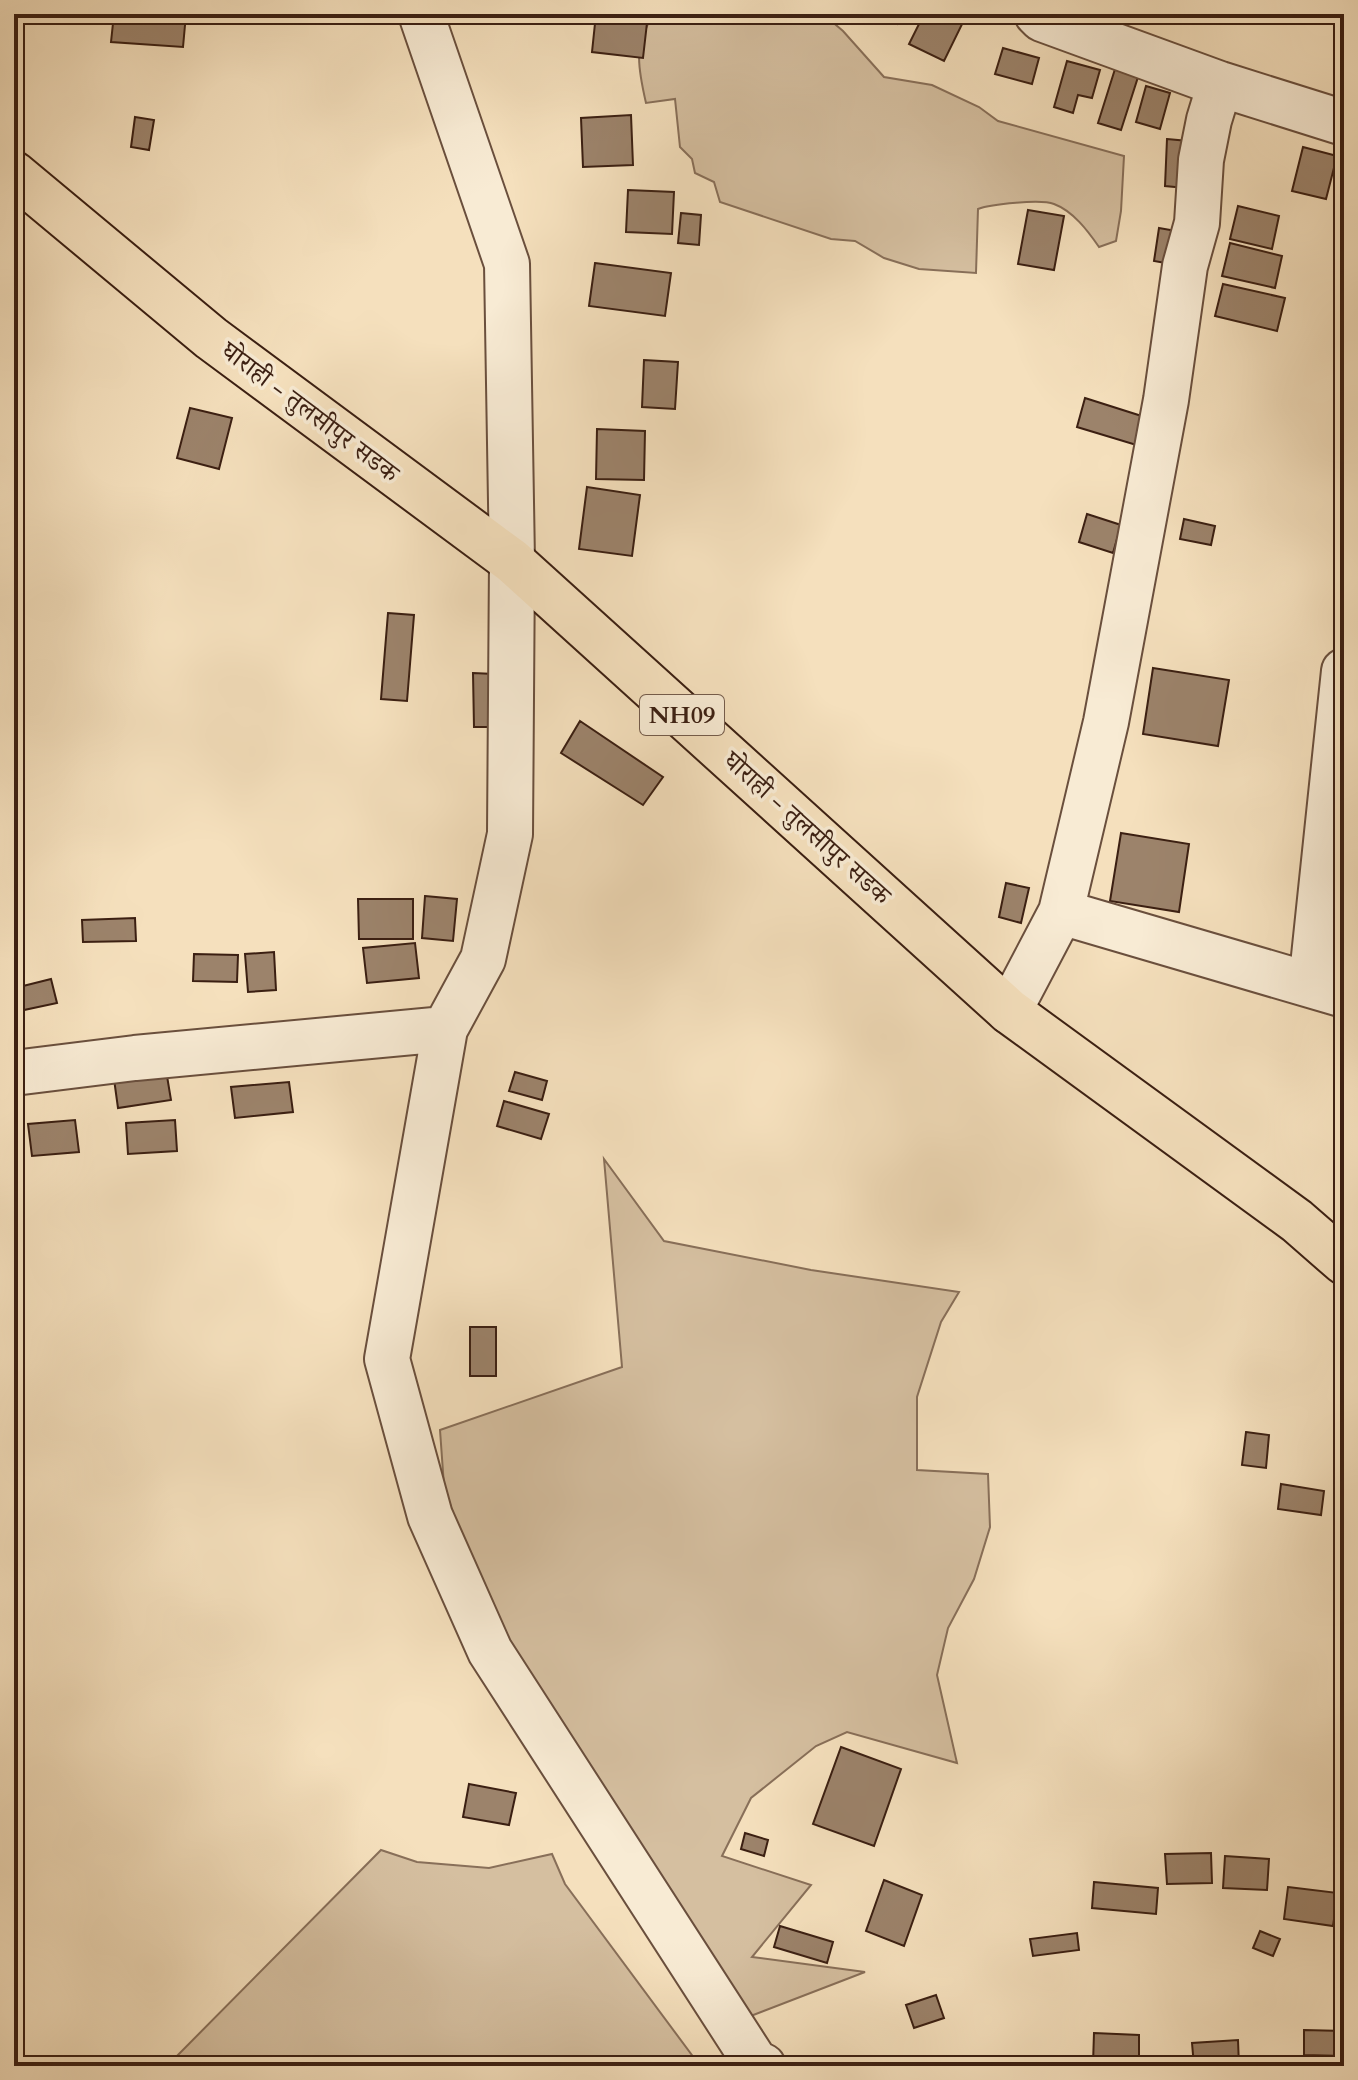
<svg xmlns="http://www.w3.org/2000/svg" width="1358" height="2080" font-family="Cardo,'Noto Serif Devanagari',serif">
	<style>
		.green { fill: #d5bfa0; stroke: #886f59; stroke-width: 2 }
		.building { fill: #9c836b; stroke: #3b1f12; stroke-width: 2 }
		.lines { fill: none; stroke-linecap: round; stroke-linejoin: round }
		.minor-casing { stroke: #6a4f3d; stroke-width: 48 }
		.major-casing { stroke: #3b1f12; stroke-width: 48 }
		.minor { stroke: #f8ebd4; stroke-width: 44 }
		.major { stroke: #f5e0bd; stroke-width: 44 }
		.labels { text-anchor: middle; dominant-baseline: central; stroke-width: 7; stroke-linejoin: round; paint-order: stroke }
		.shield { fill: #f8ebd4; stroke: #745c4c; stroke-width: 2 }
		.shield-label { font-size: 24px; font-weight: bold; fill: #3b1f12 }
		.street-label { font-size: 26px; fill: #3b1f12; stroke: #f8ebd4 }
	</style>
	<rect width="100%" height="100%" fill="#f5e0bd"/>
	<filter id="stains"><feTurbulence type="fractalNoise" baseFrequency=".0025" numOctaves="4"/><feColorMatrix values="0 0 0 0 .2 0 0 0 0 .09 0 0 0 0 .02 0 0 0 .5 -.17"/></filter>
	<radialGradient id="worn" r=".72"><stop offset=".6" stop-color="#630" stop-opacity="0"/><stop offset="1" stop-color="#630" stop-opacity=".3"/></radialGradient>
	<path class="green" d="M654 14H823L843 31 884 77 932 85 979 107 998 121 1124 156 1121 211 1116 241 1099 247C1088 231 1073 211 1054 204 1041 199 991 204 978 209L976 273 919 269 884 258 855 241 831 239 720 202 714 182 695 173 692 159 680 147 675 99 646 103C638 68 633 45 654 14Z
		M604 1159 664 1241 811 1270 959 1292 941 1322 917 1397V1470L988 1474 990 1527 974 1579 948 1628 937 1675 957 1763 847 1732 816 1746 751 1798 722 1856 811 1885 752 1957 865 1972 717 2029 584 1799 465 1549 444 1486 440 1430 622 1367Z
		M381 1850 417 1862 489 1868 552 1854 565 1884 700 2066H167Z"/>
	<path class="building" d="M114 14H186L183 47 111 42Z
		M596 14H648L643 58 592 52Z
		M879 14H903L897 24Z
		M924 14H967L944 61 909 44Z
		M1003 48 1039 58 1032 84 995 74Z
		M1067 61 1100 70 1092 98 1078 95 1073 113 1054 107Z
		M1115 69 1138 77 1121 130 1098 123Z
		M1146 86 1170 93 1160 129 1136 122Z
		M631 115 633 165 583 167 581 118Z
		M135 117 154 120 149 150 131 147Z
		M1167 139 1188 141 1185 188 1165 186Z
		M1303 147 1337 156 1326 199 1292 191Z
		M628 190 674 192 672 234 626 232Z
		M1340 190H1344V221L1337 220Z
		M1238 206 1279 216 1272 249 1230 239Z
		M1028 210 1064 216 1054 270 1018 264Z
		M681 213 701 215 699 245 678 243Z
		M1159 228 1182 232 1177 265 1154 261Z
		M1230 243 1282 256 1275 288 1222 276Z
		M595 263 671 273 665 316 589 306Z
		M1223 284 1285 298 1277 331 1215 316Z
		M644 360 678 362 675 409 642 407Z
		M1085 398 1151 419 1143 447 1077 427Z
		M190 408 232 418 219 469 177 458Z
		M597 429 645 431 644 480 596 479Z
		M587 487 640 495 632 556 579 549Z
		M1087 514 1121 525 1113 553 1079 542Z
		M1184 519 1215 526 1211 545 1180 539Z
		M388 613 414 615 407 701 381 699Z
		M1153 668 1229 680 1218 746 1143 734Z
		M473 673 494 674 496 727H474Z
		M580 721 663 777 643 805 561 753Z
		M1121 833 1189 844 1179 912 1110 901Z
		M1006 883 1029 888 1021 923 999 917Z
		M425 896 457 899 453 941 422 938Z
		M358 899H413V939H359Z
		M135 918 136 941 83 942 82 920Z
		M415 943 419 978 367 983 363 948Z
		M274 952 276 990 248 992 245 954Z
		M194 954 238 955 237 982 193 981Z
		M51 979 57 1003 24 1010 19 987Z
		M166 1070 171 1100 118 1108 114 1079Z
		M515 1072 547 1081 542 1100 509 1091Z
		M289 1082 293 1112 235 1118 231 1087Z
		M504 1101 549 1114 541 1139 497 1126Z
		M75 1120 79 1152 32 1156 28 1124Z
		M175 1120 177 1151 128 1154 126 1123Z
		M470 1327H496V1376H470Z
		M1246 1432 1269 1435 1266 1468 1242 1465Z
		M1281 1484 1324 1491 1321 1515 1278 1509Z
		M841 1747 901 1769 874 1846 813 1824Z
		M469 1784 516 1793 509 1825 463 1817Z
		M745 1833 768 1840 764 1856 741 1849Z
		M1211 1853 1212 1883 1167 1884 1165 1854Z
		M1225 1856 1269 1859 1267 1890 1223 1888Z
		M884 1880 922 1895 904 1946 866 1931Z
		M1094 1882 1158 1888 1156 1914 1092 1908Z
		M1288 1887 1338 1893 1333 1926 1284 1919Z
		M780 1926 833 1942 827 1963 774 1947Z
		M1260 1931 1280 1939 1273 1956 1253 1948Z
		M1077 1933 1079 1950 1033 1956 1030 1939Z
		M936 1995 944 2018 914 2028 906 2005Z
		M1304 2030 1344 2031V2056L1304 2055Z
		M1094 2033 1139 2035V2066L1093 2064Z
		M1238 2040 1239 2066H1194L1192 2043Z"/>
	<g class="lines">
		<defs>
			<path id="minor" d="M421 14 507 264 512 561 510 834 483 959 445 1029 387 1359 430 1516 490 1651 757 2065 763 2066
				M1037 14 1042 19 1220 84 1344 123
				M1061 912 1344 995
				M1311 985 1344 671
				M1009 1011 1061 912 1106 722 1166 400 1185 266 1197 223 1201 160 1209 120 1220 84
				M14 1073 135 1058 445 1029"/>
			<path id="major" d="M14 174 211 338 512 561 1009 1011 1297 1221 1344 1262"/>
		</defs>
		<use href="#minor" class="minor-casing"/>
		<use href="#major" class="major-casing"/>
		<use href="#minor" class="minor"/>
		<use href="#major" class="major"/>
	</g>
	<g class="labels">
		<rect class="shield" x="640" y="695" width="84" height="40" rx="6"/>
		<g class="shield-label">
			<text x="682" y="715">NH09</text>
		</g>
		<g class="street-label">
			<text transform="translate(310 412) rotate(37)">घोराही - तुलसीपुर सडक</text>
			<text transform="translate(807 828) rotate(42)">घोराही - तुलसीपुर सडक</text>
		</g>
	</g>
	<rect width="1358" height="2080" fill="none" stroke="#f5e0bd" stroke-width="48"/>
	<rect x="16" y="16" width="1326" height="2048" fill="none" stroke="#3b1f12" stroke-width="4"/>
	<rect x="24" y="24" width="1310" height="2032" fill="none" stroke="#3b1f12" stroke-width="2"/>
	<rect width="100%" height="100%" filter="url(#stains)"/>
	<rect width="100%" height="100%" fill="url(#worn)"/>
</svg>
